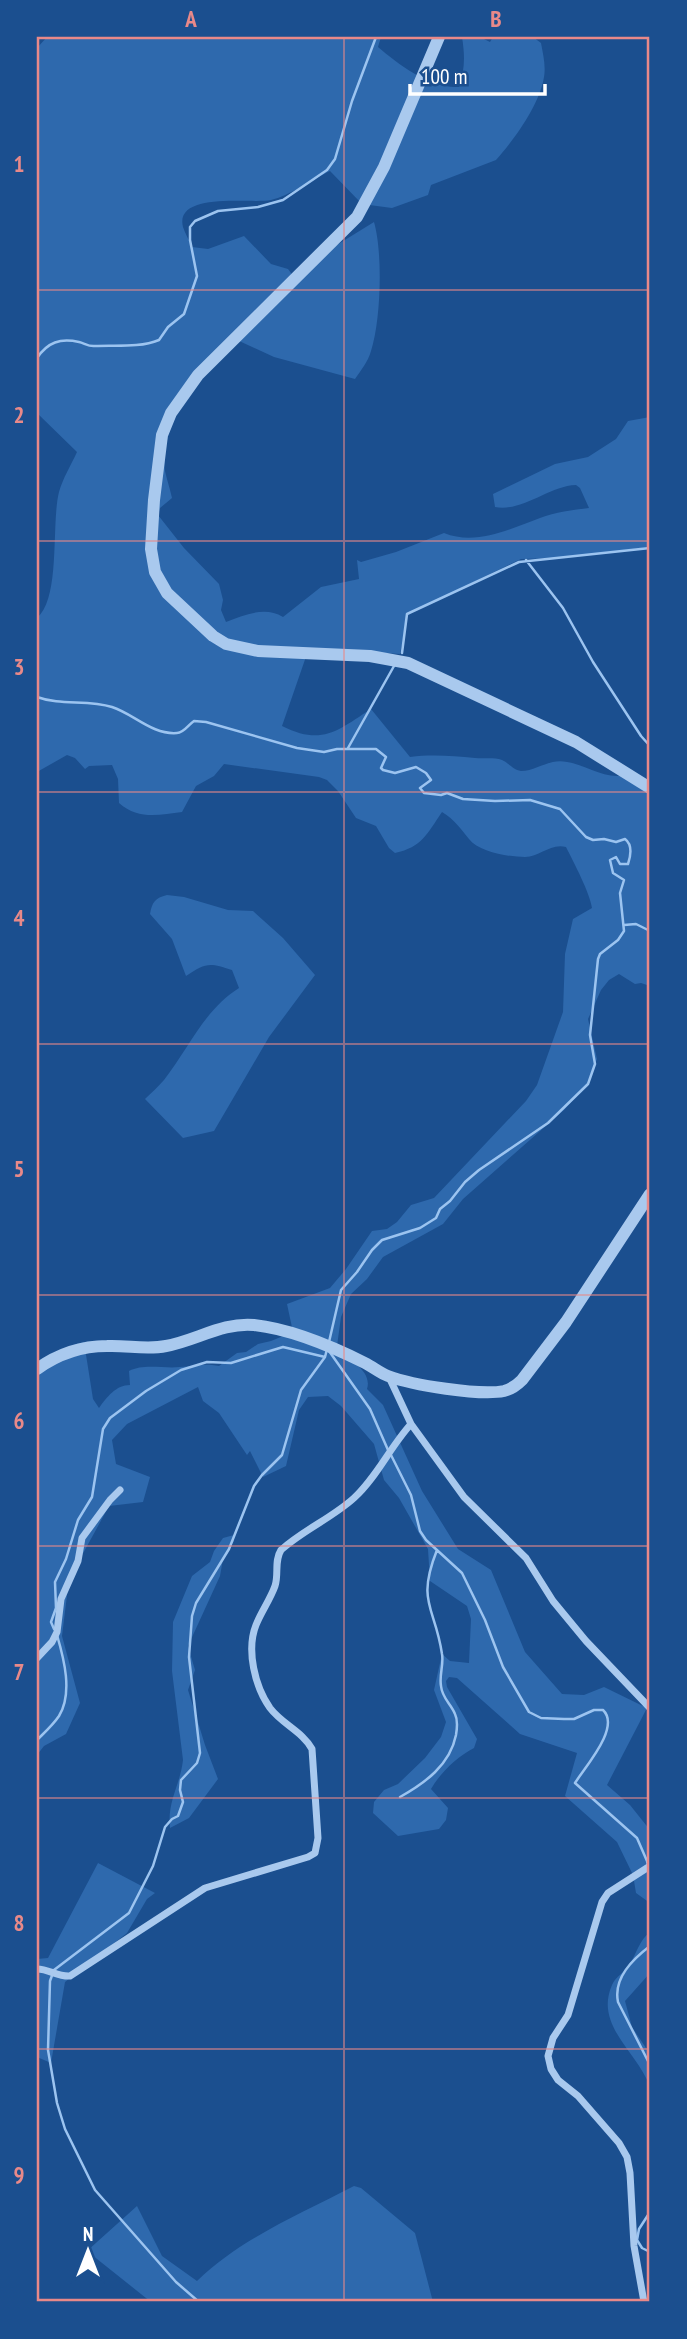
<svg xmlns="http://www.w3.org/2000/svg" width="687" height="2339" font-family="'PT Sans Narrow',sans-serif">
	<style>
		.green { fill: #2e69ad }
		.lines { fill: none; stroke-linecap: round; stroke-linejoin: round }
		.stream { stroke: #9cc4f0; stroke-width: 2.5 }
		.minor { stroke: #a9c9ee; stroke-width: 7 }
		.tertiary { stroke: #a9c9ee; stroke-width: 12 }
		.grid { fill: none; stroke: #e88989; stroke-width: 2; stroke-opacity: 0.55 }
		.neatline { fill: none; stroke: #e88989; stroke-width: 2.5 }
		.grid-label { font-size: 23px; text-anchor: middle; font-weight: bold; fill: #e88989 }
	</style>
	<rect width="100%" height="100%" fill="#1b4f8f"/>
	<path class="green" d="M47 37H381L378 47C399 65 431 89 459 87 465 69 465 56 462 37H480L490 42 493 37H533L541 43C543 54 546 66 544 77 540 104 514 140 496 160L431 185 428 195 392 208 362 204 330 171C313 179 289 196 271 200 253 204 174 191 183 227 185 233 189 240 192 247L208 249 244 236 271 264 288 269 297 281 319 256 374 222C383 253 381 320 371 351 368 362 361 370 355 379L274 357 237 340C203 373 159 419 165 471 167 480 170 489 172 498L160 508 158 515 184 548 219 584 223 600 221 610 226 622C244 615 265 606 283 617L321 587 359 579 357 560 361 562 396 552 444 533C476 546 510 529 540 518 555 512 573 510 589 508L580 488 576 485C548 486 524 512 495 507L493 494 555 464 588 457 616 439 628 421 650 417V547L561 558 521 559 408 614 400 654 309 648 282 726C322 746 337 731 371 709L410 757C432 754 453 756 475 758 483 759 494 757 502 760 509 763 513 770 521 771 537 771 549 758 567 762 586 765 606 780 625 775L650 789V986L641 983 635 984 619 974 609 980 601 990 588 1019 597 1059 586 1086 564 1110 463 1199 443 1224 383 1257 367 1279 351 1294 341 1317 337 1346C347 1360 373 1370 367 1389L383 1405 422 1491 458 1549 491 1570 525 1652 562 1694 584 1695 604 1687 647 1708 607 1785 630 1805 650 1830V1903L636 1893 633 1875 617 1842 565 1796 577 1753 520 1734 457 1678 449 1677 446 1681 447 1687 477 1739 474 1748C458 1756 440 1773 431 1789L448 1808 446 1820 439 1829 398 1836 373 1813 374 1802 384 1790 398 1784 425 1758 441 1737 446 1722 434 1690 442 1654 450 1661 469 1663 471 1619 467 1606 430 1581 428 1549 399 1498 384 1480 374 1444 341 1406 328 1396 308 1397 299 1410 286 1466 263 1477 250 1451 247 1455 219 1413 203 1401 198 1387 127 1424 112 1440 116 1464 150 1477 143 1502 109 1506 69 1579 62 1636 80 1703 66 1734 44 1746 37 1755V1364L73 1345 84 1342 93 1399 99 1408C107 1397 116 1385 130 1385L129 1371C144 1363 164 1369 180 1367 194 1366 204 1363 219 1366L237 1353 246 1352 258 1344 271 1341 293 1332 287 1304 330 1288 346 1269 372 1231 387 1229 397 1222 411 1205 434 1198 526 1101 537 1085 563 1012 565 954 573 919 592 908C590 893 574 863 566 847 550 843 540 857 525 857 509 857 479 852 469 839 460 828 455 820 442 812 427 834 422 847 395 853L389 848 376 826 356 818 338 791 327 780 319 777 224 764 214 776 196 786 182 812C159 815 138 820 119 803L118 779 112 765 89 766 85 769 75 758 67 755 37 772V618C61 598 51 523 59 492 63 478 71 465 77 452L37 413V48Z
		M167 895 184 897 228 910 253 911 283 938 315 975 269 1037 214 1131 183 1138 145 1099C151 1093 158 1087 164 1080 189 1048 204 1010 239 988L232 970C209 962 205 963 186 976L172 939 150 914C152 902 155 898 167 895Z
		M234 1535V1541L223 1559 220 1576 188 1646 195 1670 188 1690 205 1745 218 1779 189 1818 170 1828C167 1801 180 1786 183 1760L172 1671 173 1622 192 1576 210 1562 214 1551 223 1538Z
		M98 1863 155 1893 147 1899 127 1933 65 1982 51 2063 37 2057V1959L48 1958Z
		M650 1932V1973L625 2001 632 2027 650 2054V2087C638 2052 594 2026 612 1985 616 1976 625 1972 630 1964 637 1952 639 1941 650 1932Z
		M354 2186 361 2188 415 2233 433 2302H151L87 2251 137 2206 162 2256 197 2281C240 2239 300 2214 354 2186Z"/>
	<g class="lines">
		<path class="stream" d="M37 358C48 342 60 338 79 342 84 343 89 347 95 346 115 345 140 348 159 340L168 327 184 314 197 276 190 240V227L195 221 218 211 258 207 283 200 327 170 335 159 352 101 376 37
			M526 560 563 608 593 662 641 736 650 746
			M402 653 407 614 519 562 650 548
			M37 697C61 706 88 699 112 707 134 714 152 735 177 733 184 733 188 725 194 721L206 722 297 748 324 752 337 749H376L386 757 381 768 383 770 395 773 416 767 426 773 431 780 420 788 424 793 441 795 447 793 463 799 495 801 530 800 560 809 586 837 593 840 604 839 616 842 625 839C633 845 631 855 628 864H620L616 857 610 860 613 873 624 880 620 893 624 931 618 940 600 954 598 959 590 1035 595 1064 588 1084 548 1123 479 1170 465 1182 450 1201 440 1209 436 1218 420 1228 382 1240 372 1250 357 1272 341 1290 329 1342
			M348 748 394 666
			M624 925 636 924 650 931
			M329 1351 370 1409 388 1450
			M391 1455 411 1495 420 1531 426 1540 462 1573 485 1620 503 1667 529 1712 541 1718 564 1719H574L594 1710H603C621 1727 585 1767 575 1783L637 1838 647 1861 650 1875
			M54 1629 51 1622 56 1608 55 1582 66 1559 78 1520 92 1497 103 1429 110 1418 146 1391 181 1370 207 1362 231 1363 283 1347 325 1357
			M37 1740C45 1732 53 1725 59 1716 73 1693 64 1659 57 1635
			M400 1797C425 1783 450 1765 456 1735 457 1729 458 1720 455 1714 451 1704 442 1698 441 1686 439 1675 444 1664 442 1654 435 1606 416 1603 437 1550
			M650 1946C633 1959 613 1978 618 2002L650 2065
			M650 2155V2162
			M650 2212 639 2229 637 2240 642 2248 650 2252
			M199 2302 176 2282 95 2190 65 2129 57 2103 48 2050 50 1981 54 1970 129 1913 153 1866 165 1827 172 1819 178 1816 183 1802 180 1790 181 1780 197 1763 200 1753 189 1657 192 1616 196 1603 229 1549 254 1486 262 1475 282 1455 301 1390 325 1357 327 1349"/>
		<path class="minor" d="M389 1377 411 1424 464 1497 526 1558 553 1601 586 1641 650 1708
			M37 1658 52 1642 57 1632 61 1599 78 1561 82 1538 110 1500 120 1490
			M37 1969C49 1969 58 1977 70 1976L205 1888 308 1857 315 1853 318 1838 312 1749C303 1732 282 1724 270 1708 255 1687 246 1650 256 1625 261 1612 270 1600 275 1586 279 1574 274 1561 281 1550 303 1530 332 1518 354 1498 377 1477 390 1447 411 1424
			M644 2302 634 2246 630 2173 627 2157 619 2143 578 2096 558 2080 551 2069 548 2056 553 2038 568 2015 602 1902 608 1893 650 1866"/>
		<path class="tertiary" d="M439 37 384 167 357 217 198 375 171 413 162 435 154 500 151 549 155 572 167 593 213 636 226 644 258 651 370 656 408 663 576 742 650 788
			M37 1369C58 1354 81 1346 107 1346 127 1345 146 1350 166 1346 195 1341 223 1322 254 1325 291 1329 331 1346 365 1363 373 1367 380 1373 388 1376 412 1385 480 1396 504 1391 512 1389 517 1385 522 1380L566 1322 650 1194"/>
	</g>
	<path class="grid" d="M344 37V2302M37 290H650M37 541H650M37 792H650M37 1044H650M37 1295H650M37 1546H650M37 1798H650M37 2049H650"/>
	<rect width="687" height="2339" fill="none" stroke="#1b4f8f" stroke-width="77"/>
	<g transform="translate(88 2251)" stroke="#1b4f8f" stroke-width="5" paint-order="stroke">
	<path d="M0-5L12 26L0 18L-12 26Z" fill="#ffffff"/>
	<text y="-10" font-size="19" font-weight="bold" text-anchor="middle" fill="#ffffff">N</text>
	</g>
	<path d="M410 84v10h135v-10" fill="none" stroke="#ffffff" stroke-width="3.5"/>
	<text x="421" y="84" font-size="21" fill="#ffffff" stroke="#1b4f8f" stroke-width="5" paint-order="stroke">100 m</text>
	<rect x="38" y="38" width="610" height="2262" class="neatline"/>
	<g class="grid-label">
		<text x="191" y="27">A</text>
		<text x="496" y="27">B</text>
		<text x="19" y="172">1</text>
		<text x="19" y="423">2</text>
		<text x="19" y="675">3</text>
		<text x="19" y="926">4</text>
		<text x="19" y="1177">5</text>
		<text x="19" y="1429">6</text>
		<text x="19" y="1680">7</text>
		<text x="19" y="1931">8</text>
		<text x="19" y="2183">9</text>
	</g>
</svg>
